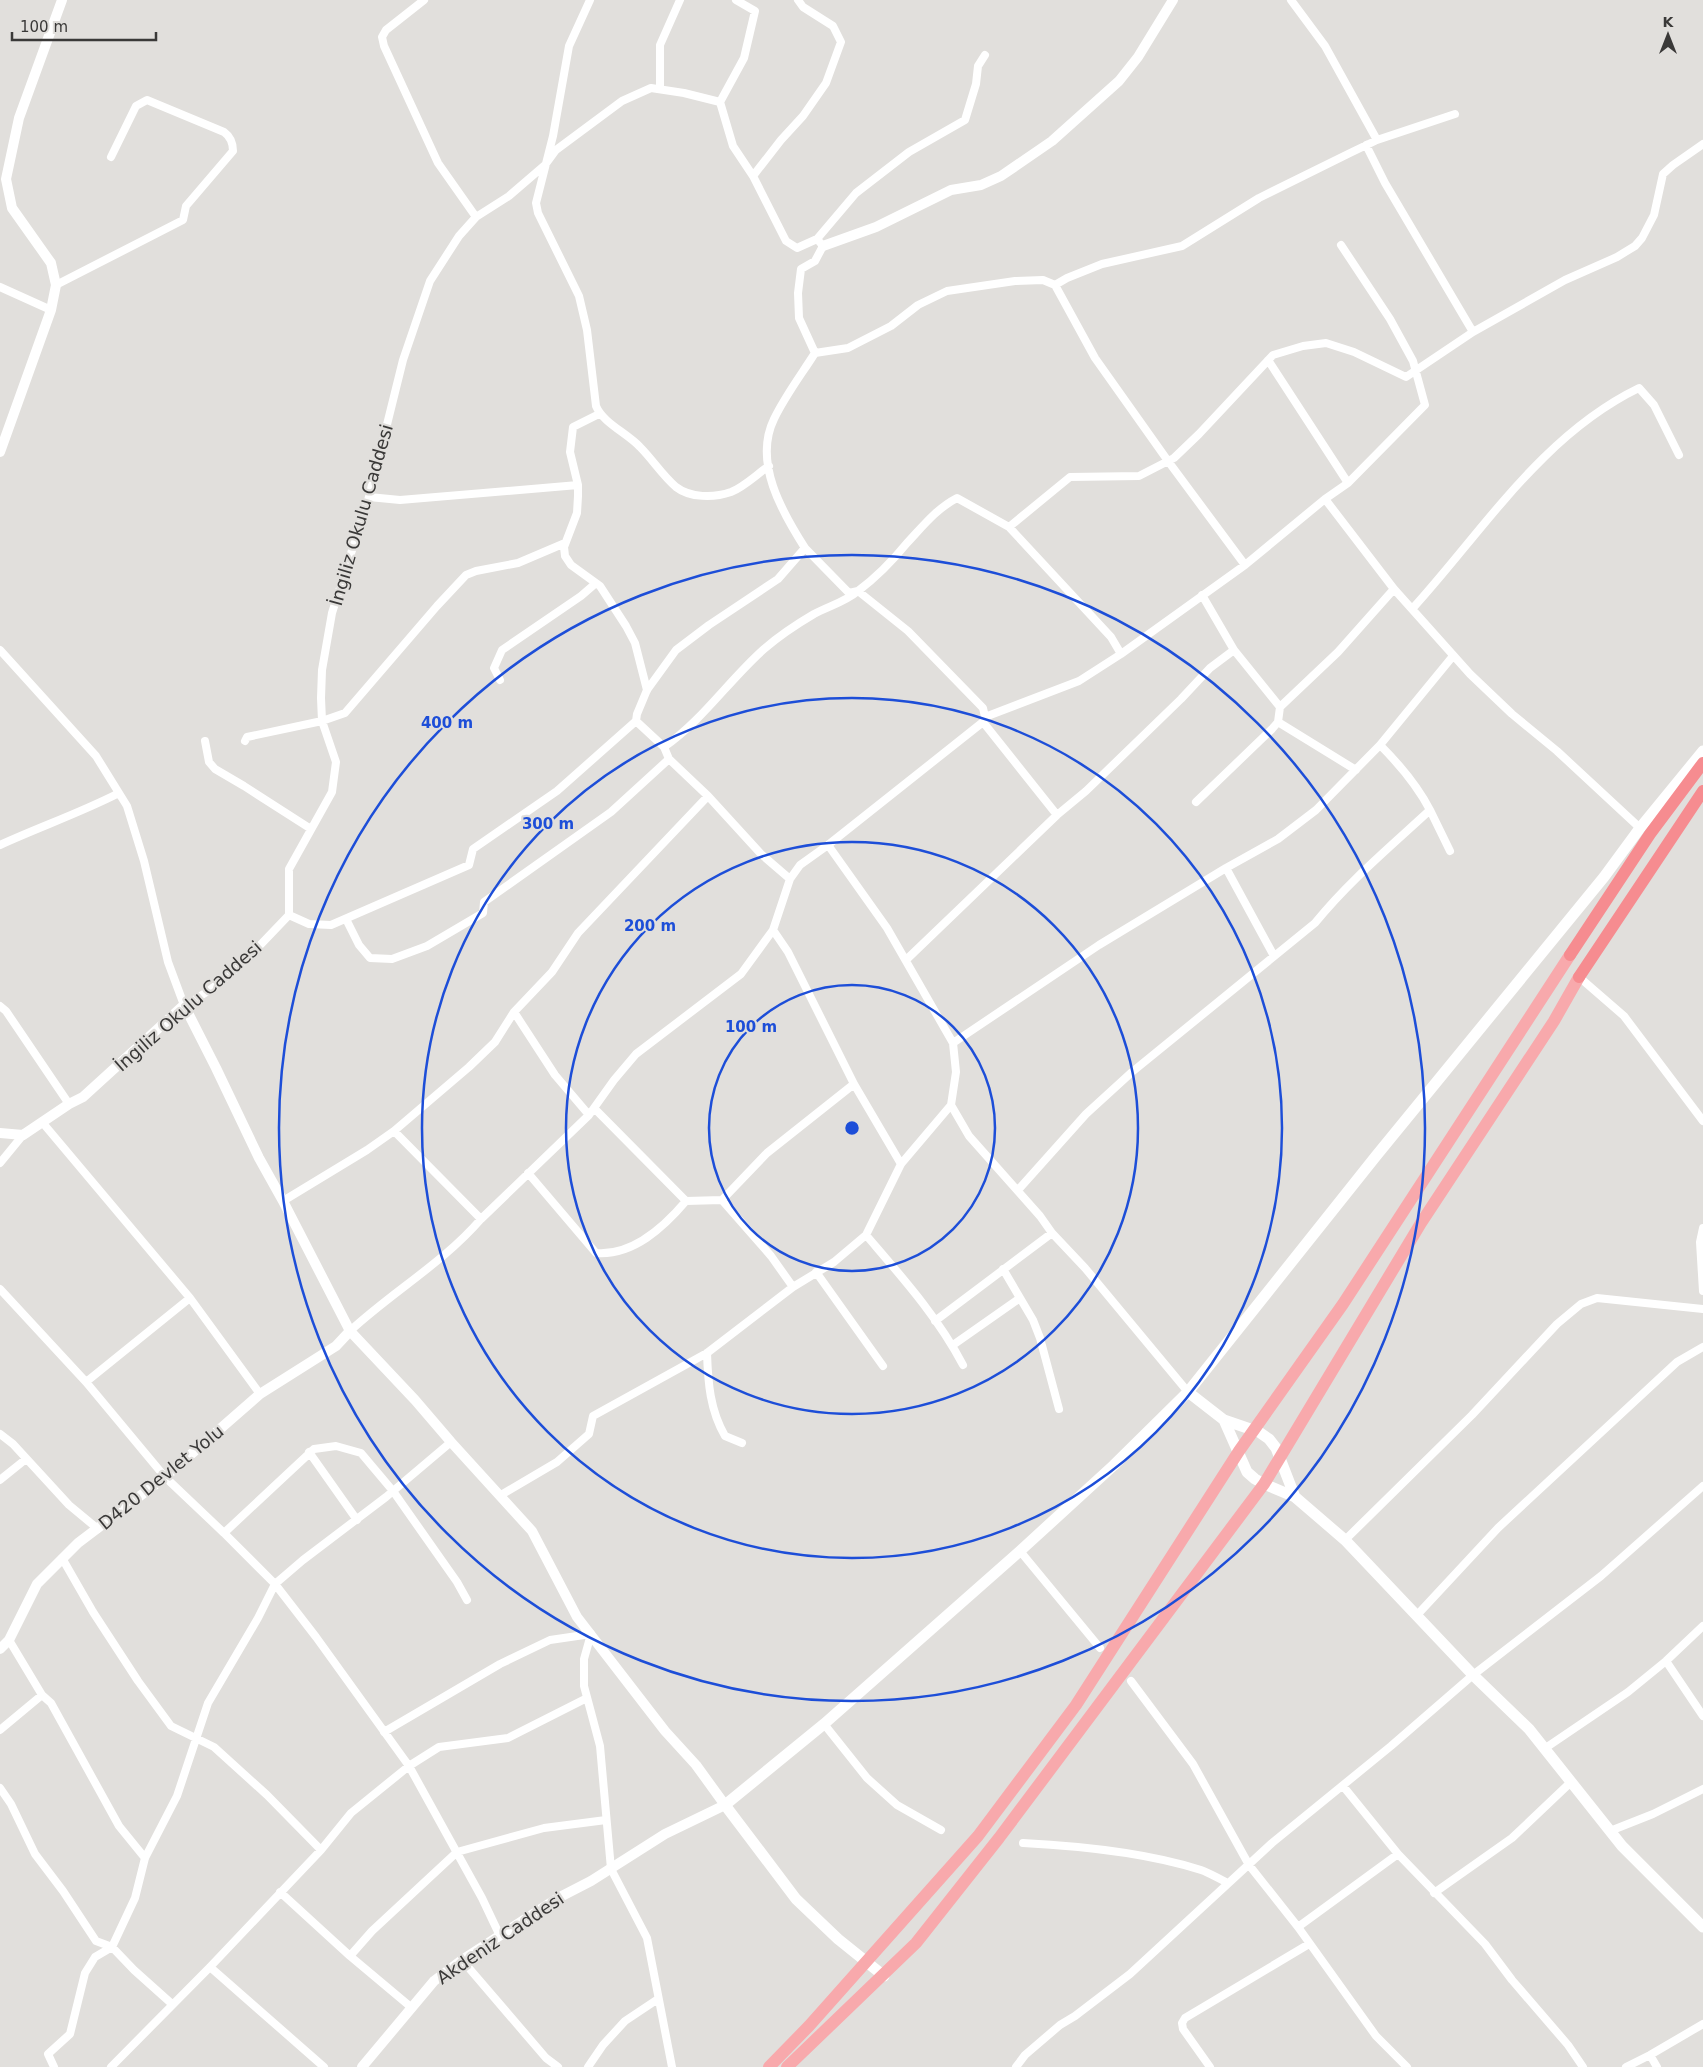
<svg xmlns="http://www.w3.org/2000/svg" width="1703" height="2067" font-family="'DejaVu Sans',sans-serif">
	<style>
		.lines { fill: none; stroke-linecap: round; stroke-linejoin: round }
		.minor { stroke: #fff; stroke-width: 8 }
		.tertiary { stroke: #fff; stroke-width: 10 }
		.secondary { stroke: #fff; stroke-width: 11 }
		.primary { stroke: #f8a9ac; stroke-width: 12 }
		.trunk { stroke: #f68c90; stroke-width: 12 }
		.ring { fill: none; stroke: #1d4ed8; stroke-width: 2.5 }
		.labels { text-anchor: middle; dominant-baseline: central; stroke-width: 4.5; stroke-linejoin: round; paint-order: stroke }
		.street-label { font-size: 18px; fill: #3a3938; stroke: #e1dfdc }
		.centre { fill: #1d4ed8; stroke: #e1dfdc; stroke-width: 2.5 }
		.ring-label { font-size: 15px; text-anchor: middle; font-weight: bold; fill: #1d4ed8; stroke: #e1dfdc; stroke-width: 4.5; stroke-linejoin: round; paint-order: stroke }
	</style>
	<rect width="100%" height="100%" fill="#e1dfdc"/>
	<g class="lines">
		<path class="minor" d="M424 0 386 30 382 37 384 46 438 163 476 217
			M590 0 569 46 553 136 536 203 538 213 579 296 587 330 596 406C603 423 627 433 640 447 653 460 662 475 676 487 690 498 714 498 731 492 744 487 757 474 769 466
			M1291 0 1325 46 1377 140
			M660 89V45L680 0
			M720 102 744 58 755 11 736 0
			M1366 145 1385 183 1473 332
			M753 176 781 140 803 116 826 83 841 42 833 26 803 7 798 0
			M56 285 183 220 186 206 233 151C233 143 231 137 224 132L147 100 136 106 111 157
			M1055 285 1095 358 1168 461 1245 565
			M0 287 51 310
			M815 353 848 348 891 326 918 305 947 291 1015 281 1043 280 1055 285 1067 278 1102 264 1182 246 1259 198 1350 153 1377 140 1455 114
			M1268 360 1348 483
			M599 414 573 427 570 452 578 485V496L577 513 564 547 565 556 571 565 600 586 626 626 635 643 647 690
			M369 497 400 500 578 485
			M1325 499 1394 589 1470 674 1512 714 1557 751 1640 828
			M1009 527 1070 477 1139 476 1174 458 1199 434 1273 355 1303 346 1326 343 1354 352 1406 377 1473 332 1565 280 1617 257 1635 246 1642 238 1654 215 1663 174 1673 165 1703 144
			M805 548 849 593 858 591 908 631 983 708 985 717
			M1413 608C1483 531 1542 435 1639 388L1654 405 1679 455
			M0 650 96 756 127 806 144 861 168 962 184 1005C226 985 257 948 289 915V869L332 792 336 762 322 721 321 698 322 670 332 613 369 497 403 360 430 281 459 236 476 217 509 196 545 165 556 150 622 101 651 88 684 93 720 102 733 146 753 176 786 241 797 248 817 239
			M500 680 494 668 502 650 581 596 596 583
			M1280 707 1338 652 1394 589
			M983 722 1057 815
			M1278 722 1356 770
			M205 741 209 762 215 769 244 786 311 829
			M245 741 247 737 322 721 345 713 437 606 466 575 476 571 518 563 565 543
			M664 747C702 721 729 680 764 649 779 636 797 624 814 614 829 606 845 602 858 591 874 579 894 559 907 543 923 526 936 509 957 498L1009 527 1111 637 1121 654
			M1196 802 1272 729 1278 722 1280 707 1234 650 1202 595
			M1430 810 1450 851
			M0 845C39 827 80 813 119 793
			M828 845 887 928 953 1043 956 1072 951 1105 969 1136 1040 1216 1052 1233 1085 1268 1188 1392
			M1226 868 1274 956
			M790 879 761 854 708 796 669 759 664 747 636 721 637 714 647 690 676 650 709 625 778 579 805 548C782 512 753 462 774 419 785 396 801 375 815 353L799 318 798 293 801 269 815 261 823 246 817 239 856 193 909 152 965 120 976 84 978 66 985 55
			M289 915 309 924 331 925 469 865 473 849 557 791 636 721
			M346 919 359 945 370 958 392 959 427 946 483 913 484 902 611 812 669 759
			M773 930 788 952 854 1084 901 1164
			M906 960 1057 815 1086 791 1181 699 1210 668 1234 650
			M1579 977 1624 1016 1703 1121
			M0 1006 6 1011 69 1104
			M514 1012 555 1075 589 1115
			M953 1043 1099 945 1226 868 1278 839 1316 810 1380 745 1453 656
			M594 1108 686 1201
			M42 1122 190 1298 260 1394
			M394 1131 481 1219
			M0 1163 23 1135
			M528 1173 596 1253C633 1256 664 1227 686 1201L722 1200 771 1256 793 1287
			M1018 1190 1086 1114 1132 1072 1315 923C1349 881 1390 847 1430 810 1417 785 1400 765 1380 745
			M722 1200 767 1153 854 1084
			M283 1201 367 1150 394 1131 469 1067 495 1042 514 1012 552 972 578 933 708 796
			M1703 1228 1700 1242 1703 1291
			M866 1235C901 1276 938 1317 963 1365
			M1003 1269 1033 1320 1040 1338 1059 1409
			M816 1272 883 1366
			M0 1289 86 1382 165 1477 224 1533 275 1584 316 1637 409 1766 482 1898 500 1936
			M935 1321 1052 1233
			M350 1331C392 1292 443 1263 481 1219L589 1115 614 1080 636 1054 741 974 773 930 790 879 800 865 828 845 983 722 985 717 1079 681 1121 654 1245 565 1325 499 1348 483 1425 405 1413 361 1390 319 1341 245
			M953 1345 1020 1298
			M707 1353C708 1383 710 1410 725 1436L742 1443
			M86 1382 190 1298
			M0 1434 13 1444 69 1505 98 1529
			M309 1452 357 1520
			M0 1480 26 1459
			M501 1495 557 1462 589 1434 593 1416 707 1353 793 1287 834 1262 866 1235 901 1164 951 1105
			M224 1533 314 1449 336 1446 361 1453 393 1491 457 1582 467 1600
			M1345 1540 1472 1415 1557 1324 1581 1304 1597 1298 1703 1309
			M1020 1551 1100 1648
			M62 1558 93 1612 138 1681 171 1726 214 1747 267 1795 321 1850
			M1418 1614 1498 1528 1677 1362 1703 1347
			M9 1640 42 1695 51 1703 119 1826 145 1858
			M1666 1661 1703 1716
			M1131 1681 1193 1764 1249 1865 1298 1927 1376 2036 1407 2067
			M824 1724 867 1778 897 1805 941 1830
			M0 1730 42 1695
			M384 1732 500 1664 550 1640 591 1634 584 1659V1686L600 1746 611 1869 647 1938 672 2067
			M1544 1749 1628 1692 1666 1661 1703 1626
			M1343 1786 1398 1854 1485 1944 1512 1980 1568 2045 1583 2067
			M0 1788 11 1804 35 1854 63 1891 96 1941 112 1947 134 1970 172 2004
			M1610 1831 1653 1814 1703 1789
			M1023 1843C1081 1846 1145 1852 1201 1870 1210 1873 1219 1879 1228 1883
			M280 1892 350 1956 412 2008
			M1434 1893 1512 1838 1571 1782
			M1298 1927 1398 1854
			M350 1956 372 1931 457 1852 544 1828 606 1820
			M462 1960 546 2058 558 2067
			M210 1967 324 2067
			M1650 2055 1657 2067
			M54 2067 48 2054 70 2034 85 1973 95 1957 112 1947 135 1898 145 1858 177 1796 208 1703 258 1618 275 1584 303 1560 386 1497 451 1442
			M111 2067 210 1967 321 1850 351 1813 409 1766 439 1747 508 1738 587 1698
			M588 2067 603 2045 625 2021 658 1999
			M1016 2067 1025 2055 1060 2025 1075 2016 1130 1974 1272 1843 1391 1746 1473 1675 1601 1576 1703 1486
			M1210 2067 1183 2029 1182 2023 1185 2018 1309 1944
			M1626 2067 1650 2055 1703 2024"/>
		<path class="tertiary" d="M823 246 876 227 951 190 981 185 1001 176 1052 141 1119 81 1138 57 1173 0
			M0 452 51 310 56 285 51 263 12 208 6 179 19 118 62 0
			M0 1133 23 1135 69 1104 83 1097 184 1005 216 1068 259 1158 283 1201 350 1331 415 1400 451 1442 532 1531 577 1617 665 1731 696 1765 725 1805 665 1834 591 1881 558 1898 462 1960 434 1981 362 2067
			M0 1649 9 1640 37 1584 78 1543 165 1477 260 1394 336 1346 350 1331"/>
		<path class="secondary" d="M1188 1392 1224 1420 1259 1432 1269 1439 1276 1448 1295 1497
			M1224 1420 1247 1472 1255 1479 1264 1484 1295 1497 1345 1540 1473 1675 1529 1729 1622 1846 1703 1927
			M884 1976 838 1939 796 1899 725 1805 824 1724 1020 1551 1114 1465 1188 1392 1376 1156 1604 877 1640 828 1703 751"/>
		<path class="primary" d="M769 2067 809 2026 978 1836 1076 1705 1239 1451 1343 1304 1570 955
			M787 2067 916 1943 999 1838 1264 1484 1421 1223 1554 1021 1579 977"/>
		<path class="trunk" d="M1570 955 1650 834 1703 763
			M1579 977 1703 791"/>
	</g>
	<g class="ring">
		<circle cx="852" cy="1128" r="143"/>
		<circle cx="852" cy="1128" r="286"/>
		<circle cx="852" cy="1128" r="430"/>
		<circle cx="852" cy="1128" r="573"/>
	</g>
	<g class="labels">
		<g class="street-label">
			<text transform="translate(361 515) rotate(-74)">İngiliz Okulu Caddesi</text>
			<text transform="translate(188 1006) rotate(-41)">İngiliz Okulu Caddesi</text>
			<text transform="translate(161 1477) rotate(-39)">D420 Devlet Yolu</text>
			<text transform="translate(500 1938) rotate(-34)">Akdeniz Caddesi</text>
		</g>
	</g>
	<circle cx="852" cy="1128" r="8" class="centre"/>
	<g class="ring-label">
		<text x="447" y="728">400 m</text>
		<text x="548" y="829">300 m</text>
		<text x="650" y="931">200 m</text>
		<text x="751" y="1032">100 m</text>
	</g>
	<g transform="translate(1668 35)" stroke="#e1dfdc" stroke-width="4" paint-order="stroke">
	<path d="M0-4L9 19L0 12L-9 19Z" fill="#3a3938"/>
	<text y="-8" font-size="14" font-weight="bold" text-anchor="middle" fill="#3a3938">K</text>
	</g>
	<path d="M12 32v8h144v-8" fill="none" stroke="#3a3938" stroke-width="2.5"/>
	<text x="20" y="32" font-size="15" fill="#3a3938" stroke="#e1dfdc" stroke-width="4" paint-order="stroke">100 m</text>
</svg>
